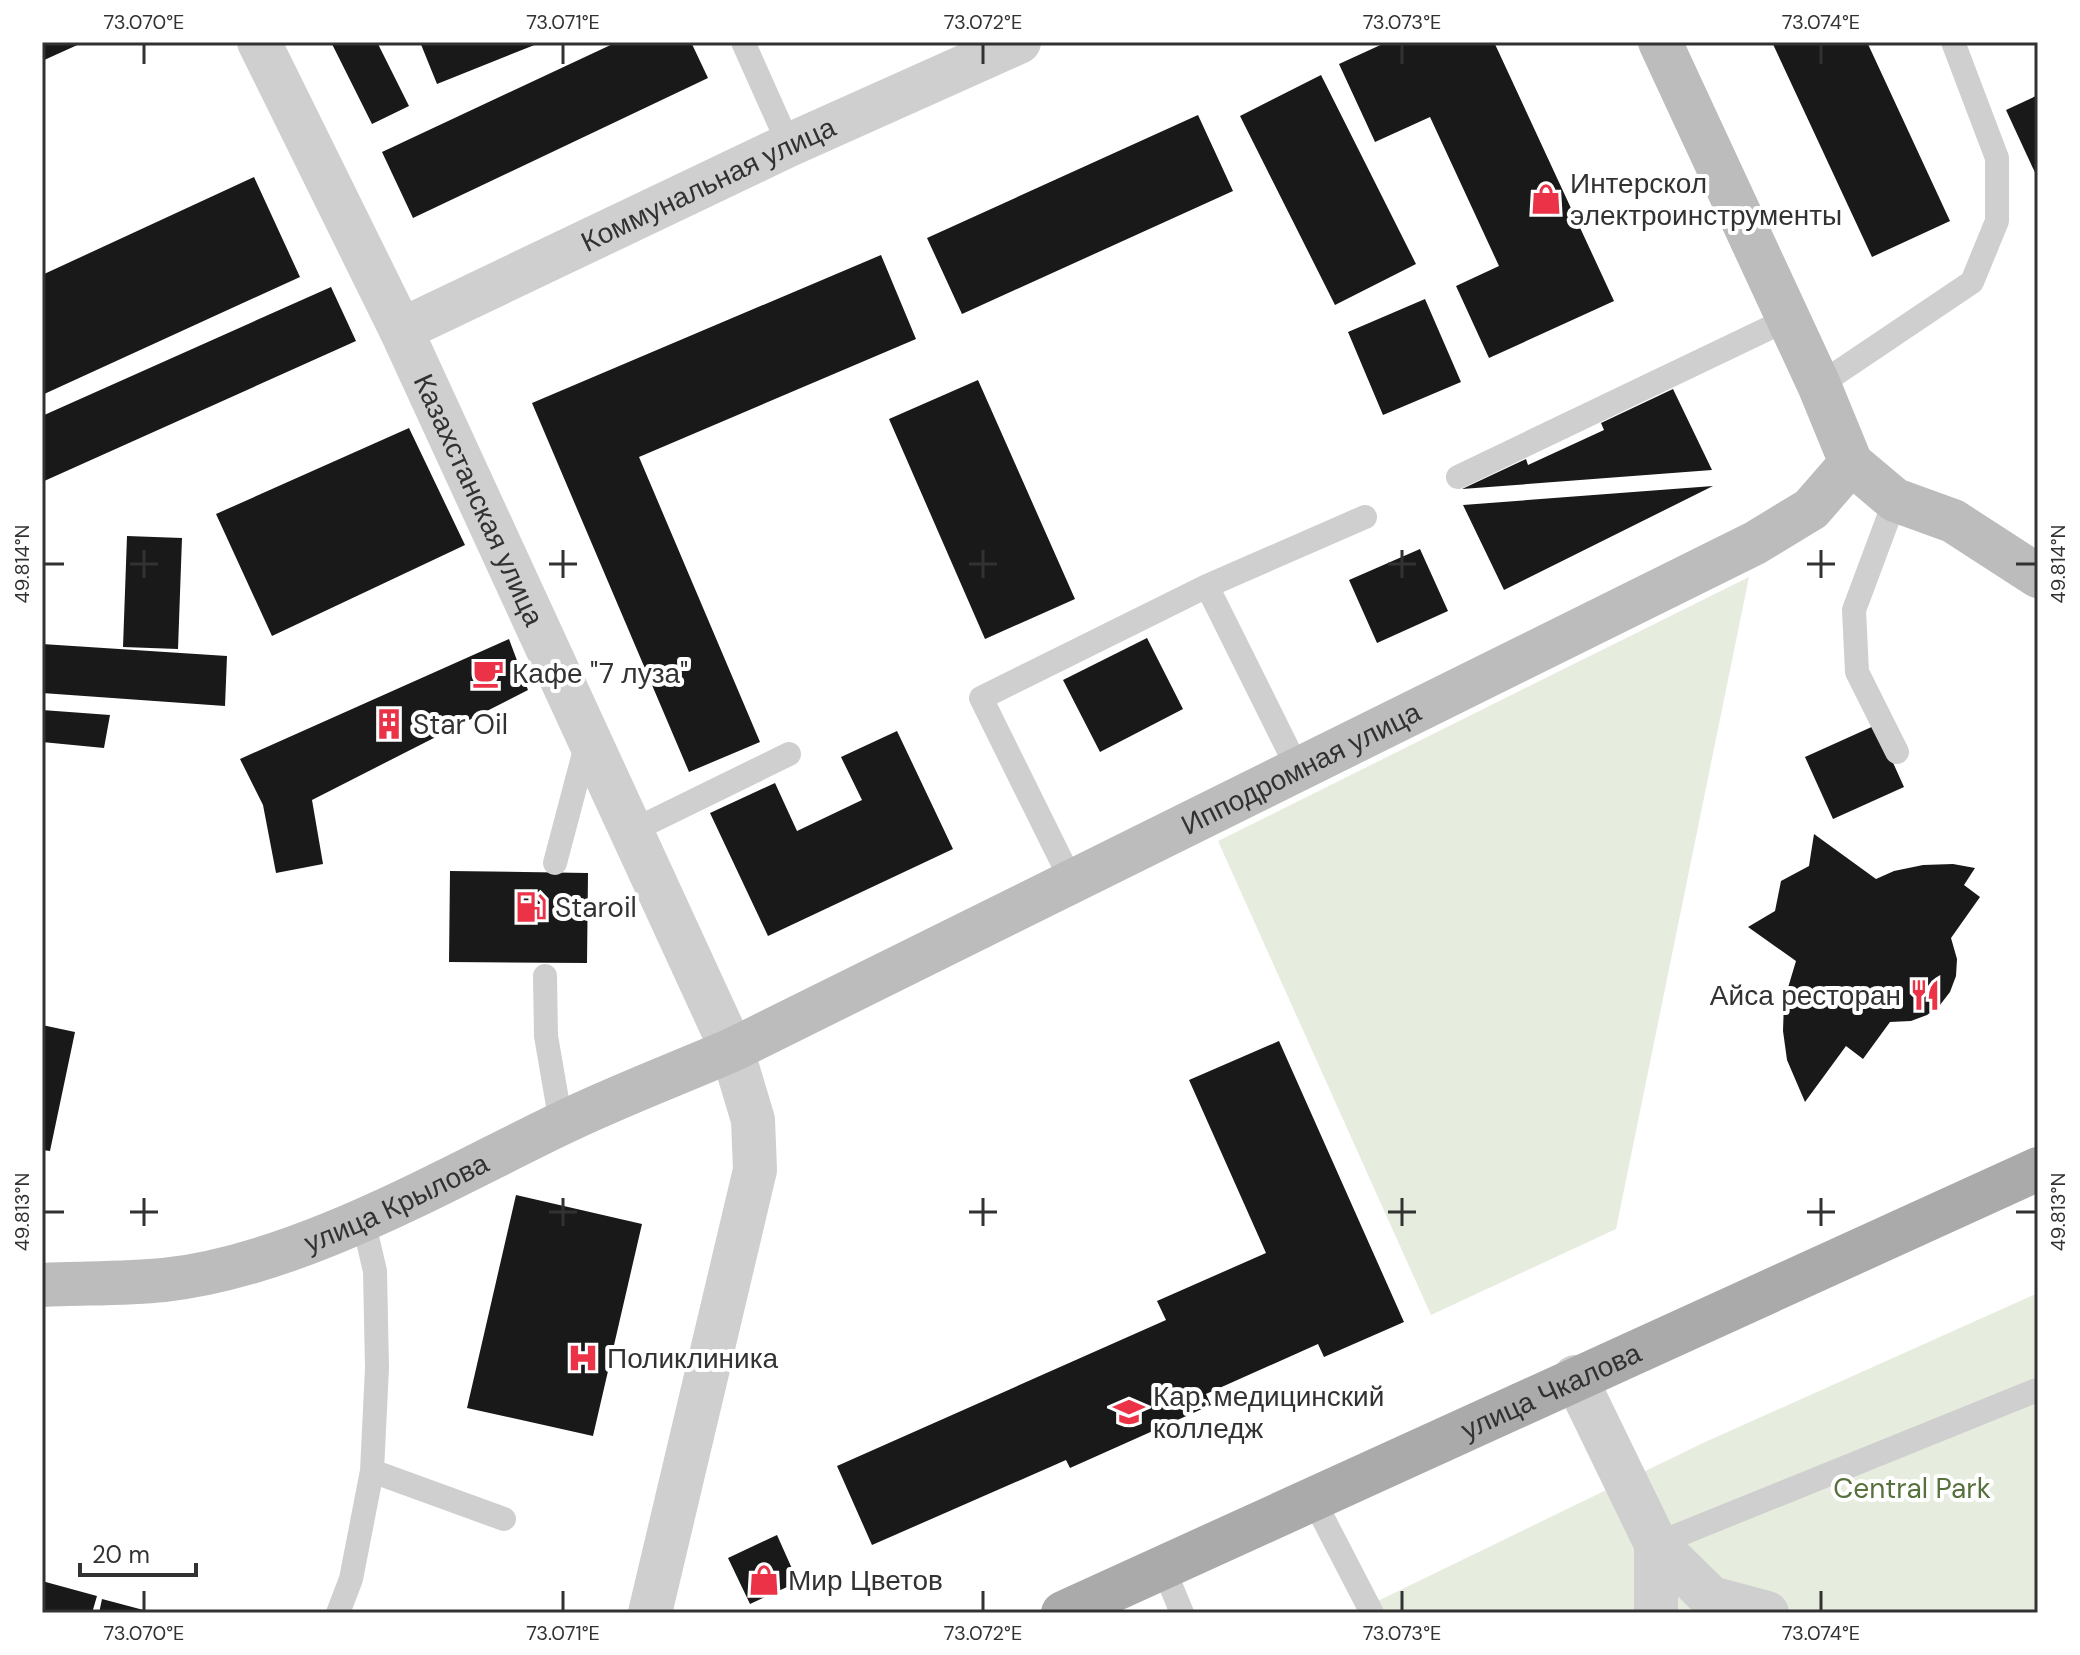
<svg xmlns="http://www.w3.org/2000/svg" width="2080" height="1655" font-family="'DM Sans',sans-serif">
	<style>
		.green { fill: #e6ecde }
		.building { fill: #191919 }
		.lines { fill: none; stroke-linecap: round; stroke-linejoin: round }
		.lane { stroke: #cfcfcf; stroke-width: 24 }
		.street { stroke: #cfcfcf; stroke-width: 44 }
		.secondary { stroke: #bcbcbc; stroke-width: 44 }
		.primary { stroke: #aaa; stroke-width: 44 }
		.ticks { fill: none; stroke: #323232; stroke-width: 3 }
		.labels { text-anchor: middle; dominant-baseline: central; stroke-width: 8; stroke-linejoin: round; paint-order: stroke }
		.poi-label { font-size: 28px; fill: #323232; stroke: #fff; text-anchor: start }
		.street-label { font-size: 28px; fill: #323232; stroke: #fff }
		.park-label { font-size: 28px; fill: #57713d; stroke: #fff }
		.neatline { fill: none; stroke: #323232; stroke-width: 3 }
		.ticks-label { font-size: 20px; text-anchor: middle; fill: #323232 }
	</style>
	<rect width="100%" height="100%" fill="#fff"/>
	<path class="green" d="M1749 577 1616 1229 1431 1315 1218 841Z
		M2038 1293V1613H1353L1703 1443Z"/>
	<path class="building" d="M42 42H84L42 61Z
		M331 42H377L409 106 372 124Z
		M420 42H542L437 84Z
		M617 42H691L708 78 413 218 382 152Z
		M1387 42H1494L1614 301 1489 358 1456 286 1499 266 1430 117 1375 142 1339 64Z
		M1772 42H1867L1950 221 1872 257Z
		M1321 75 1416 264 1335 305 1240 116Z
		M2038 95V179L2006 110Z
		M1198 115 1233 191 962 314 927 238Z
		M254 177 300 277 42 395V275Z
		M881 255 916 339 639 457 760 742 689 772 532 403Z
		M331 287 356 341 42 482V416Z
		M1425 299 1461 382 1383 415 1348 332Z
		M978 380 1075 599 985 639 889 419Z
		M1673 389 1712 470 1462 489 1526 459 1528 465 1604 430 1601 423Z
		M409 428 465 545 272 636 216 514Z
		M1713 486 1504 590 1463 505Z
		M127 536 182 538 178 649 123 647Z
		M1420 549 1448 611 1377 643 1349 580Z
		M1147 638 1183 709 1100 752 1063 680Z
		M509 639 528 690 312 800 323 864 276 873 263 805 240 759Z
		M42 644 227 656 225 706 42 693Z
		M42 710 110 715 104 748 42 742Z
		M1876 725 1904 787 1833 819 1805 757Z
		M897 731 953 849 768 936 710 813 775 783 797 831 862 800 841 757Z
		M1814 834 1876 879 1894 871 1923 865 1953 864 1975 868 1964 885 1980 897 1951 938 1957 959 1956 976 1950 992 1940 1005 1927 1015 1911 1021 1890 1022 1863 1059 1846 1046 1805 1102 1787 1060 1783 1031 1784 1001 1796 961 1748 927 1775 911 1781 881 1809 866Z
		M450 871 588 873 587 963 449 962Z
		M42 1025 75 1032 50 1151 42 1150Z
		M1279 1041 1404 1322 1324 1357 1318 1344 1206 1394 1211 1405 1070 1468 1066 1460 872 1545 837 1466 1166 1320 1157 1301 1266 1253 1189 1080Z
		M516 1195 642 1224 593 1436 467 1408Z
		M777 1535 798 1582 750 1604 728 1558Z
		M42 1581 97 1596 92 1613H42Z
		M102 1599 151 1612V1613H99Z"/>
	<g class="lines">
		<path class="lane" d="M743 42 789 145
			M1819 385 1972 282 1997 221V158L1953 42
			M1458 477 1788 319
			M1895 500 1854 610 1857 672 1897 752
			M1207 586 1365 517
			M630 832 789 754
			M555 863 587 742
			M1072 882 981 698 1207 586 1298 769
			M545 976 546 1036 561 1123
			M363 1220 375 1271 377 1368 372 1471 504 1519
			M1313 1499 1372 1613
			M1656 1544 2037 1390
			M1163 1567 1182 1613
			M338 1613 351 1579 372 1471"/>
		<g class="street">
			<path id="s1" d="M259 42 401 330 732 1050 753 1120 755 1170 650 1613"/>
			<path id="s2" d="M401 330 789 145 1019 42"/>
			<path d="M1575 1377 1656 1544 1711 1598 1767 1613"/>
			<path d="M1656 1613V1544"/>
		</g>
		<g class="secondary">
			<path d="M1660 42 1819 385 1851 463 1895 500 1953 521 2038 576"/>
			<path id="s3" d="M42 1285C82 1283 124 1284 164 1280 298 1265 438 1183 558 1125 615 1097 674 1075 732 1050L1755 543 1811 509 1851 463"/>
		</g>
		<path class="primary" id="s4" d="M1063 1613 2038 1169"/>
	</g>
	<path class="ticks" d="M144 44V64M563 44V64M983 44V64M1402 44V64M1821 44V64M144 550V578M563 550V578M983 550V578M1402 550V578M1821 550V578M44 564H64M130 564H158M549 564H577M969 564H997M1388 564H1416M1807 564H1835M2016 564H2036M144 1198V1226M563 1198V1226M983 1198V1226M1402 1198V1226M1821 1198V1226M44 1212H64M130 1212H158M549 1212H577M969 1212H997M1388 1212H1416M1807 1212H1835M2016 1212H2036M144 1591V1611M563 1591V1611M983 1591V1611M1402 1591V1611M1821 1591V1611"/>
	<defs>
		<symbol id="shop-bare" viewBox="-9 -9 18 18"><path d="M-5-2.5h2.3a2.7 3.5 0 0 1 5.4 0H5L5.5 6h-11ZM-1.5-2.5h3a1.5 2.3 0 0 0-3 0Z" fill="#ec3246" stroke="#fff" stroke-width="2.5" paint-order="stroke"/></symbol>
		<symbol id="cafe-bare" viewBox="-9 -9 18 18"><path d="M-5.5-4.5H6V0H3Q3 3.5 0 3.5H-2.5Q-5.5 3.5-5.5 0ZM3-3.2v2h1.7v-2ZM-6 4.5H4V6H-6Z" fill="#ec3246" stroke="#fff" stroke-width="2.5" paint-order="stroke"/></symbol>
		<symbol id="building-bare" viewBox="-9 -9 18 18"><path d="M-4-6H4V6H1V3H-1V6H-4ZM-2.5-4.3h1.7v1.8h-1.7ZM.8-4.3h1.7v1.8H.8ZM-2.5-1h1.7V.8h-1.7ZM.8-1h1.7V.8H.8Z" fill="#ec3246" stroke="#fff" stroke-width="2.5" paint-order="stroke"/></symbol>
		<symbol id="fuel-bare" viewBox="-9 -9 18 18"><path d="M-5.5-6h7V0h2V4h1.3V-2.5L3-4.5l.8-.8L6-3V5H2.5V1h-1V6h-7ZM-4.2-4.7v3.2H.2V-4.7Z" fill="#ec3246" stroke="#fff" stroke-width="2.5" paint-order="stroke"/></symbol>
		<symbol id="restaurant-bare" viewBox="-9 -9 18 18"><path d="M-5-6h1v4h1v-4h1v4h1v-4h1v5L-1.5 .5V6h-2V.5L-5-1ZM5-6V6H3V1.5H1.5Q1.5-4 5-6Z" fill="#ec3246" stroke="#fff" stroke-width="2.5" paint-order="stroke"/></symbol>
		<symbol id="hospital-bare" viewBox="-9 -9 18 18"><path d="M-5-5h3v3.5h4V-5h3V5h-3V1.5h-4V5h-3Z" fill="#ec3246" stroke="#fff" stroke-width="2.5" paint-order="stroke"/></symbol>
		<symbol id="university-bare" viewBox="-9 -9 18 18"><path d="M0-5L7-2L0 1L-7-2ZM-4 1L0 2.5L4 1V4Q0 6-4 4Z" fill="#ec3246" stroke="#fff" stroke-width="2.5" paint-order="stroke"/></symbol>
	</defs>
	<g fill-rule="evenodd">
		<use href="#shop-bare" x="1524" y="177" width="44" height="44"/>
		<use href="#cafe-bare" x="466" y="651" width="44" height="44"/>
		<use href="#building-bare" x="367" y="702" width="44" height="44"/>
		<use href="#fuel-bare" x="509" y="885" width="44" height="44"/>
		<use href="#restaurant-bare" x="1903" y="973" width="44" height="44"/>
		<use href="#hospital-bare" x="561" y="1336" width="44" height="44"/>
		<use href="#university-bare" x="1107" y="1390" width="44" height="44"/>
		<use href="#shop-bare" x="742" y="1558" width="44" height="44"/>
	</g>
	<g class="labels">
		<g class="poi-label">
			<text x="1570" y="183">Интерскол<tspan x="1570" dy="32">электроинструменты</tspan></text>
			<text x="512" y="673">Кафе "7 луза"</text>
			<text x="413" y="724">Star Oil</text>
			<text x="555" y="907">Staroil</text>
			<text x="1901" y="995" text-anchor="end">Айса ресторан</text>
			<text x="607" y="1358">Поликлиника</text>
			<text x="1153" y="1396">Кар. медицинский<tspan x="1153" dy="32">колледж</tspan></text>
			<text x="788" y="1580">Мир Цветов</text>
		</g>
		<g class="street-label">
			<text stroke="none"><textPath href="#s2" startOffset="340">Коммунальная улица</textPath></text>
			<text stroke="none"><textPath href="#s1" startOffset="508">Казахстанская улица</textPath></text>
			<text stroke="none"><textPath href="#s3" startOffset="1372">Ипподромная улица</textPath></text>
			<text stroke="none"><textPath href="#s3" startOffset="368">улица Крылова</textPath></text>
			<text stroke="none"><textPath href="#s4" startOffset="536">улица Чкалова</textPath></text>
		</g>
		<g class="park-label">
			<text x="1912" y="1488">Central Park</text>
		</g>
	</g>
	<rect width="2080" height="1655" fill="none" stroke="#ffffff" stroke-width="88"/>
	<path d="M80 1563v12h116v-12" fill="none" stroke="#323232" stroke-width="4"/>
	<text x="92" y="1563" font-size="24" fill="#323232" stroke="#ffffff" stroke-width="6" paint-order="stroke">20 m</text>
	<rect x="44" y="44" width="1992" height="1567" class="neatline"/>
	<g class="ticks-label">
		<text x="144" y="29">73.070°E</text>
		<text x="563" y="29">73.071°E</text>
		<text x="983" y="29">73.072°E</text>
		<text x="1402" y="29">73.073°E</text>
		<text x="1821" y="29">73.074°E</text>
		<text transform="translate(22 564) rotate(-90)" y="7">49.814°N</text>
		<text transform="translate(2058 564) rotate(-90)" y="7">49.814°N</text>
		<text transform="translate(22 1212) rotate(-90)" y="7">49.813°N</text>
		<text transform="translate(2058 1212) rotate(-90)" y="7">49.813°N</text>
		<text x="144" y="1640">73.070°E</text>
		<text x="563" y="1640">73.071°E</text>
		<text x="983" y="1640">73.072°E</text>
		<text x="1402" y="1640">73.073°E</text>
		<text x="1821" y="1640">73.074°E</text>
	</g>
</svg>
